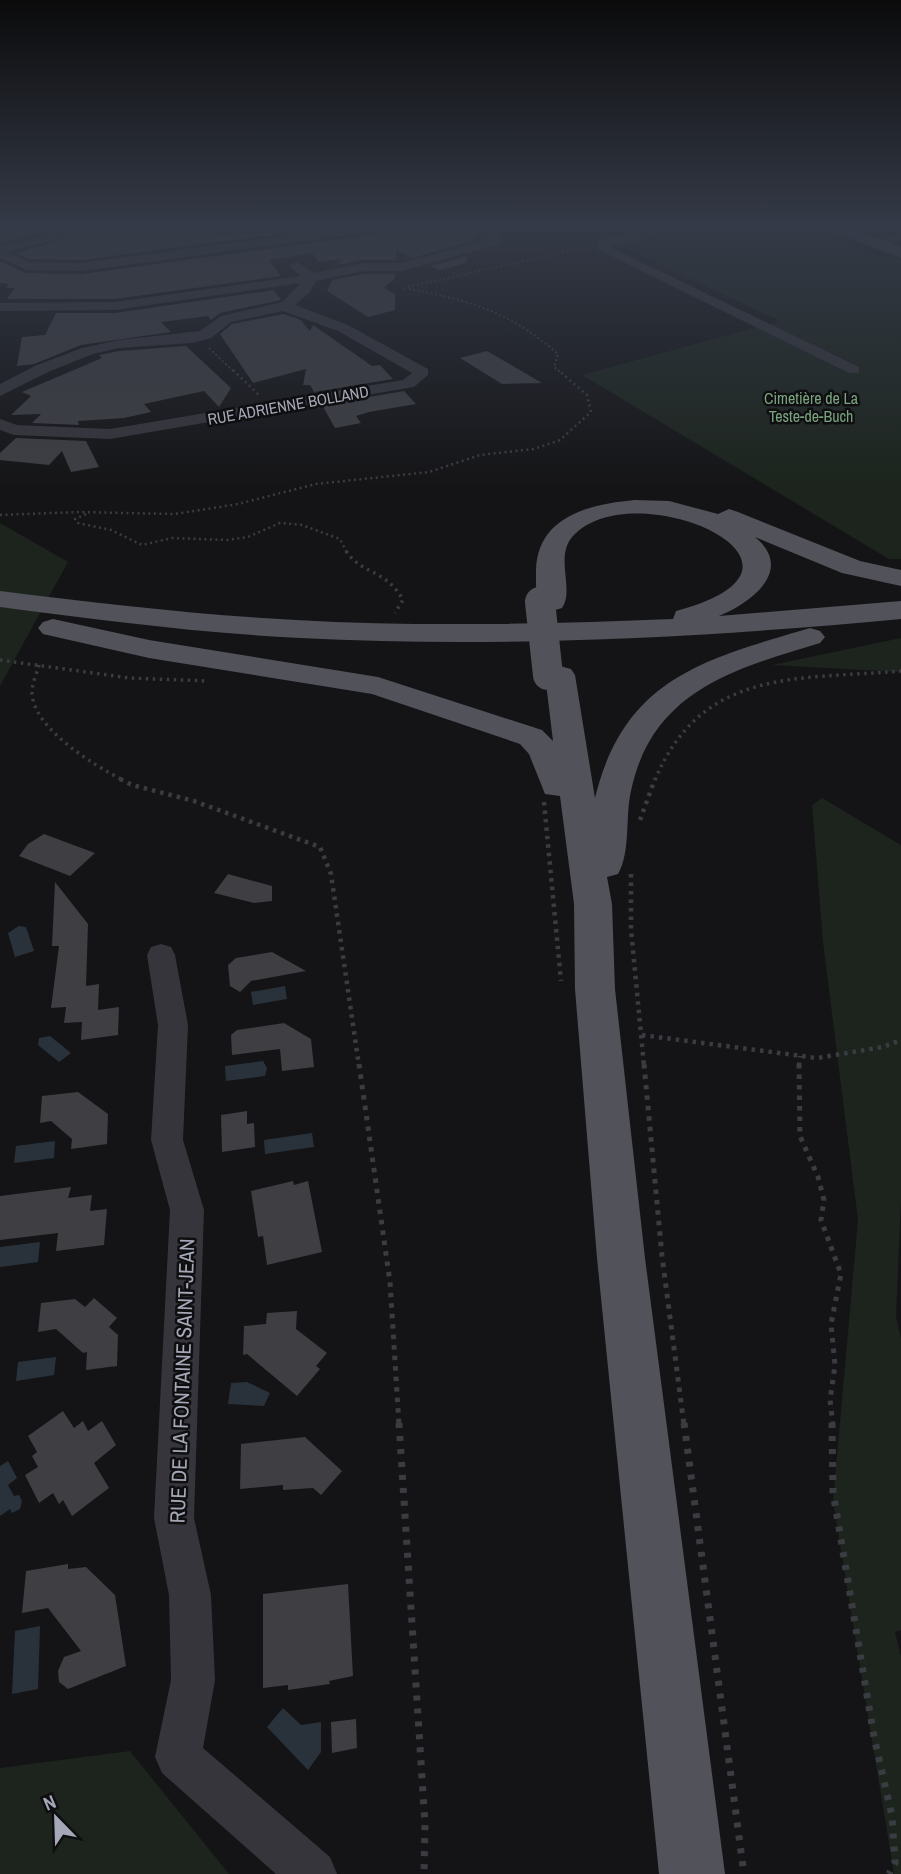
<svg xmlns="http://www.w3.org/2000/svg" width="901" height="1874" font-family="'Archivo Narrow',sans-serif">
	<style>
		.green { fill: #1c241d }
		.water { fill: #29323b }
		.building { fill: #3e3e43 }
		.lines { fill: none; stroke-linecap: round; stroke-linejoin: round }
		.path-far5 { stroke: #3b3c42; stroke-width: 2; stroke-dasharray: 2 2.5; stroke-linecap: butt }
		.path-far4 { stroke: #3b3c42; stroke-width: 2.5; stroke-dasharray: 2 3.5; stroke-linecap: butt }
		.path-far3 { stroke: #3b3c42; stroke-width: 3.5; stroke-dasharray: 2.5 4.5; stroke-linecap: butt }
		.path-far2 { stroke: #3b3c42; stroke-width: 4.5; stroke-dasharray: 3.5 5; stroke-linecap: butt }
		.path-far1 { stroke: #3b3c42; stroke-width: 5; stroke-dasharray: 4.5 6; stroke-linecap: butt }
		.path { stroke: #3b3c42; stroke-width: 7; stroke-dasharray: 5 8; stroke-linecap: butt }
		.street { fill: #35353b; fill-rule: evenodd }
		.secondary { fill: #43444b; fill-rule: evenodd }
		.primary { fill: #51525a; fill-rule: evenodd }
		.primary-bridge { stroke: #51525a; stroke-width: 30 }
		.labels { text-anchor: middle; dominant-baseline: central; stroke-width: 5; stroke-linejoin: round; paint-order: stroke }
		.far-park-label { font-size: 16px; fill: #7aa37f; stroke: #0f0f11 }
		.far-street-label { font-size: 16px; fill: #a5a9b7; stroke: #0f0f11 }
		.near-street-label { font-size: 21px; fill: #a5a9b7; stroke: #0f0f11 }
	</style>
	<rect width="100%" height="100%" fill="#141416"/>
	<path class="green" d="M690 227H799L856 249 901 259V559H889L582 375 780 321 616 244Z
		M0 523 68 562 0 686Z
		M901 638V672L772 665Z
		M822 798 901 845V1200L896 1317 901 1338V1630L895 1632 901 1657V1874H894L833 1501 858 1220 823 942 812 805Z
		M130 1751 229 1874H0V1768Z"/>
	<path class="water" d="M19 926 26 927 34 951 15 957 8 933Z
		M285 986 287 999 253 1005 251 992Z
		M50 1036 71 1053 59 1062 38 1045 39 1038Z
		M263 1061 267 1068 265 1076 226 1081 225 1066Z
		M312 1133 314 1147 265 1154 264 1140Z
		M55 1141 54 1158 14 1163 16 1146Z
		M40 1242 38 1262 0 1267V1247Z
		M56 1357 54 1375 16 1381 18 1362Z
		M247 1382 270 1393 264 1406 228 1404 231 1383Z
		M8 1461 17 1478 8 1485 14 1496 19 1495 22 1501 20 1509 12 1513 10 1509 0 1516V1466Z
		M40 1626 38 1689 12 1694 15 1631Z
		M283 1708 301 1725 321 1722V1752L308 1770 267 1727Z"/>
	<path class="building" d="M0 227H73L0 243Z
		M108 227H218L219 235 333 227 82 260 29 259 15 253Z
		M385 227H477L472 241 412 258 396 250V260H363L338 265 341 259 319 262 312 253 269 260 281 276 115 299H7L15 288H6L9 284 0 283V261L26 273 82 274 377 234Z
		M468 256 466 263 452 267 439 270 430 266Z
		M364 274H395V278L384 288 395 294V310L368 317 327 291 332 280Z
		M274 290 281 300 220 313 211 320 208 316 161 322 171 332 81 345 34 364 17 366 22 337 45 335 56 313H115Z
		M283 314 301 320 310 331 313 325 372 366 380 365 393 379 314 392 310 385H303L306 369 253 383 220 334 232 324Z
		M186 346 231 388 219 407 204 391 144 404 151 412 124 418 78 421 79 425 32 423 41 414 11 415 31 396 22 392 102 358 99 355 119 351Z
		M487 351 513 366 542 383 502 384 460 358Z
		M404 391 416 404 369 412 356 416 361 423 335 428 322 405Z
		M16 438 86 441 99 467 71 472 62 451 49 465 0 460V453Z
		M44 834 95 853 70 876 19 856 28 844Z
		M228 874 272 886V901L254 903 214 893Z
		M55 882 88 924 86 986 99 984 98 1010 119 1007 118 1035 81 1040 82 1022 64 1023 66 1007 51 1008 59 946H52Z
		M272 952 306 971 251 981 240 992 230 986 228 965 236 958Z
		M284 1023 311 1039 314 1067 282 1071 280 1049 232 1055 231 1035 237 1030Z
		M78 1092 108 1114 107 1144 71 1149 72 1139 51 1121 40 1123 42 1096Z
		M247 1111V1124L254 1123 255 1147 222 1152 221 1115Z
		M293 1181 294 1185 308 1181 322 1252 267 1265 263 1236 258 1237 251 1191Z
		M71 1187 68 1198 92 1195 90 1211 107 1209 104 1245 56 1251 58 1233 0 1240V1196Z
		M94 1298 117 1318 109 1327 118 1335 117 1366 86 1370 87 1352 83 1353 56 1329 38 1332 41 1303 75 1299 85 1307Z
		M297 1311 296 1329 327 1353 316 1366 320 1369 297 1396 247 1354 243 1355 244 1326 266 1324 267 1313Z
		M63 1411 74 1428 83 1421 88 1431 102 1421 116 1445 94 1463 109 1488 72 1516 63 1500 59 1504 53 1493 39 1503 25 1475 38 1467 32 1456 37 1452 28 1436Z
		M305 1437 342 1471 321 1495 313 1488 283 1490V1485L240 1489 241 1444Z
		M68 1564V1569L86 1567 115 1595 126 1666 68 1689 59 1682 58 1671 64 1657 81 1651 48 1608 22 1613 26 1571Z
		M348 1584 353 1676 329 1681 330 1684 288 1690V1685L263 1688V1594Z
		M356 1719 357 1748 332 1753 331 1722Z"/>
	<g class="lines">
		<path class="path-far5" d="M408 287 587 247
			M404 288C468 300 508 310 558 354L554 367 560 372
			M209 348 234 372"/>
		<path class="path-far4" d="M233 370 259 395
			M86 514 75 519 78 523 111 530 142 545 172 538 227 540 248 537 280 523 302 525 340 539 347 553
			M0 515 78 512 175 514 238 504 316 484 429 472 480 455 534 449 560 440 591 412 587 395 558 370"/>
		<path class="path-far3" d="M346 551C362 575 386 569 403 600L395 613
			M0 660 129 678 207 681
			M39 665C37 673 32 683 32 692 32 728 95 766 123 780
			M655 780C702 667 798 680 901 671"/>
		<path class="path-far2" d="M120 779 132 785 194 801 320 847 331 874 359 1066
			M544 802 561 981
			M640 820 655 779
			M631 874V929L644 1066
			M642 1035 817 1058 883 1047 901 1040
			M799 1066 800 1056"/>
		<path class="path-far1" d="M359 1064 390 1282 399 1425
			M644 1064 662 1256 684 1425
			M799 1064 800 1136 818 1177 824 1200 821 1220 841 1274 831 1324 835 1365 830 1400 833 1425"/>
		<path class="path" d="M399 1423 425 1824 424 1874
			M684 1423 744 1874
			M832 1423 833 1492 874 1737 892 1816 895 1863 889 1874"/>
		<path class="street" d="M84 227H105L8 252 28 262 82 263 351 227H383L377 231 82 271 26 270 0 258V246Z
			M489 227H501L497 245 402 271H364L316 281 310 292 295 305 348 325 428 369V375L414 387 110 439 14 435 0 430V419L17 425 110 429 403 380 412 373 338 331 283 311 231 322 211 338 192 343 119 348 93 354 48 372 0 396V384L37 365 82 348 119 340 200 331 221 316 282 302 301 283 115 310 0 311V303L115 302 300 276 290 266 297 262 314 273 364 263H402L486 240Z
			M660 227H682L610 247 859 367V373H849L597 249 599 240Z
			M901 232V240L874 248 868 244Z
			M161 944 171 947 175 955 188 1025 183 1140 204 1210 194 1518 211 1595 215 1680 203 1748 330 1857 337 1874H276L162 1773 155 1757 171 1680 169 1595 154 1518 170 1210 151 1140 158 1025 147 955 151 947Z"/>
		<path class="secondary" d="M822 227H846L901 247V258Z"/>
		<path class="primary" d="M635 500 669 501 718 514 729 509 738 512 860 561 901 570V586L842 573 755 537C795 570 751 603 719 616L901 601V619C701 638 500 648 300 638 199 633 100 620 0 607V591C98 603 197 615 296 620 421 627 548 624 673 619L676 611C851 565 633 470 573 536 554 557 575 589 562 608L552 611 542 608C535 598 536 583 536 571 537 516 590 504 635 500Z
			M53 619 149 640 378 677 542 730 553 741 545 675 549 669 560 666 571 669 575 675 595 798C623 683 697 661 800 631L810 628 820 631 825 637 820 643C734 669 652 691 631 791 625 816 631 852 618 874L607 877 612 904 615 989 645 1258 725 1874H659L597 1258 575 989 574 904 560 796 545 794 529 754 520 744 372 694 149 658 43 634 38 628 43 622Z"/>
		<path class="primary-bridge" d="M540 602 548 675"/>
	</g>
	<linearGradient id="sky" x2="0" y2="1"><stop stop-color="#0b0b0c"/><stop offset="0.46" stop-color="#343a47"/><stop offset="1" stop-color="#343a47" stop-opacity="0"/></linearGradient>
	<rect width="901" height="489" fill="url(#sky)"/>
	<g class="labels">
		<g class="far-park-label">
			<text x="811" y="398">Cimetière de La<tspan x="811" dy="18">Teste-de-Buch</tspan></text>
		</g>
		<g class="far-street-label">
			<text transform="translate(288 405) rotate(-10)">RUE ADRIENNE BOLLAND</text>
		</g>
		<g class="near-street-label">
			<text transform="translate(182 1381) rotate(-88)">RUE DE LA FONTAINE SAINT-JEAN</text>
		</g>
	</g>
	<g transform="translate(56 1818) rotate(337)" stroke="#0f0f11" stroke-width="5" paint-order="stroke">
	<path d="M0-5L12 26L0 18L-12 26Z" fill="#a5a9b7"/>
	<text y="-10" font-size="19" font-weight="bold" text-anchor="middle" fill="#a5a9b7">N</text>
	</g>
</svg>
